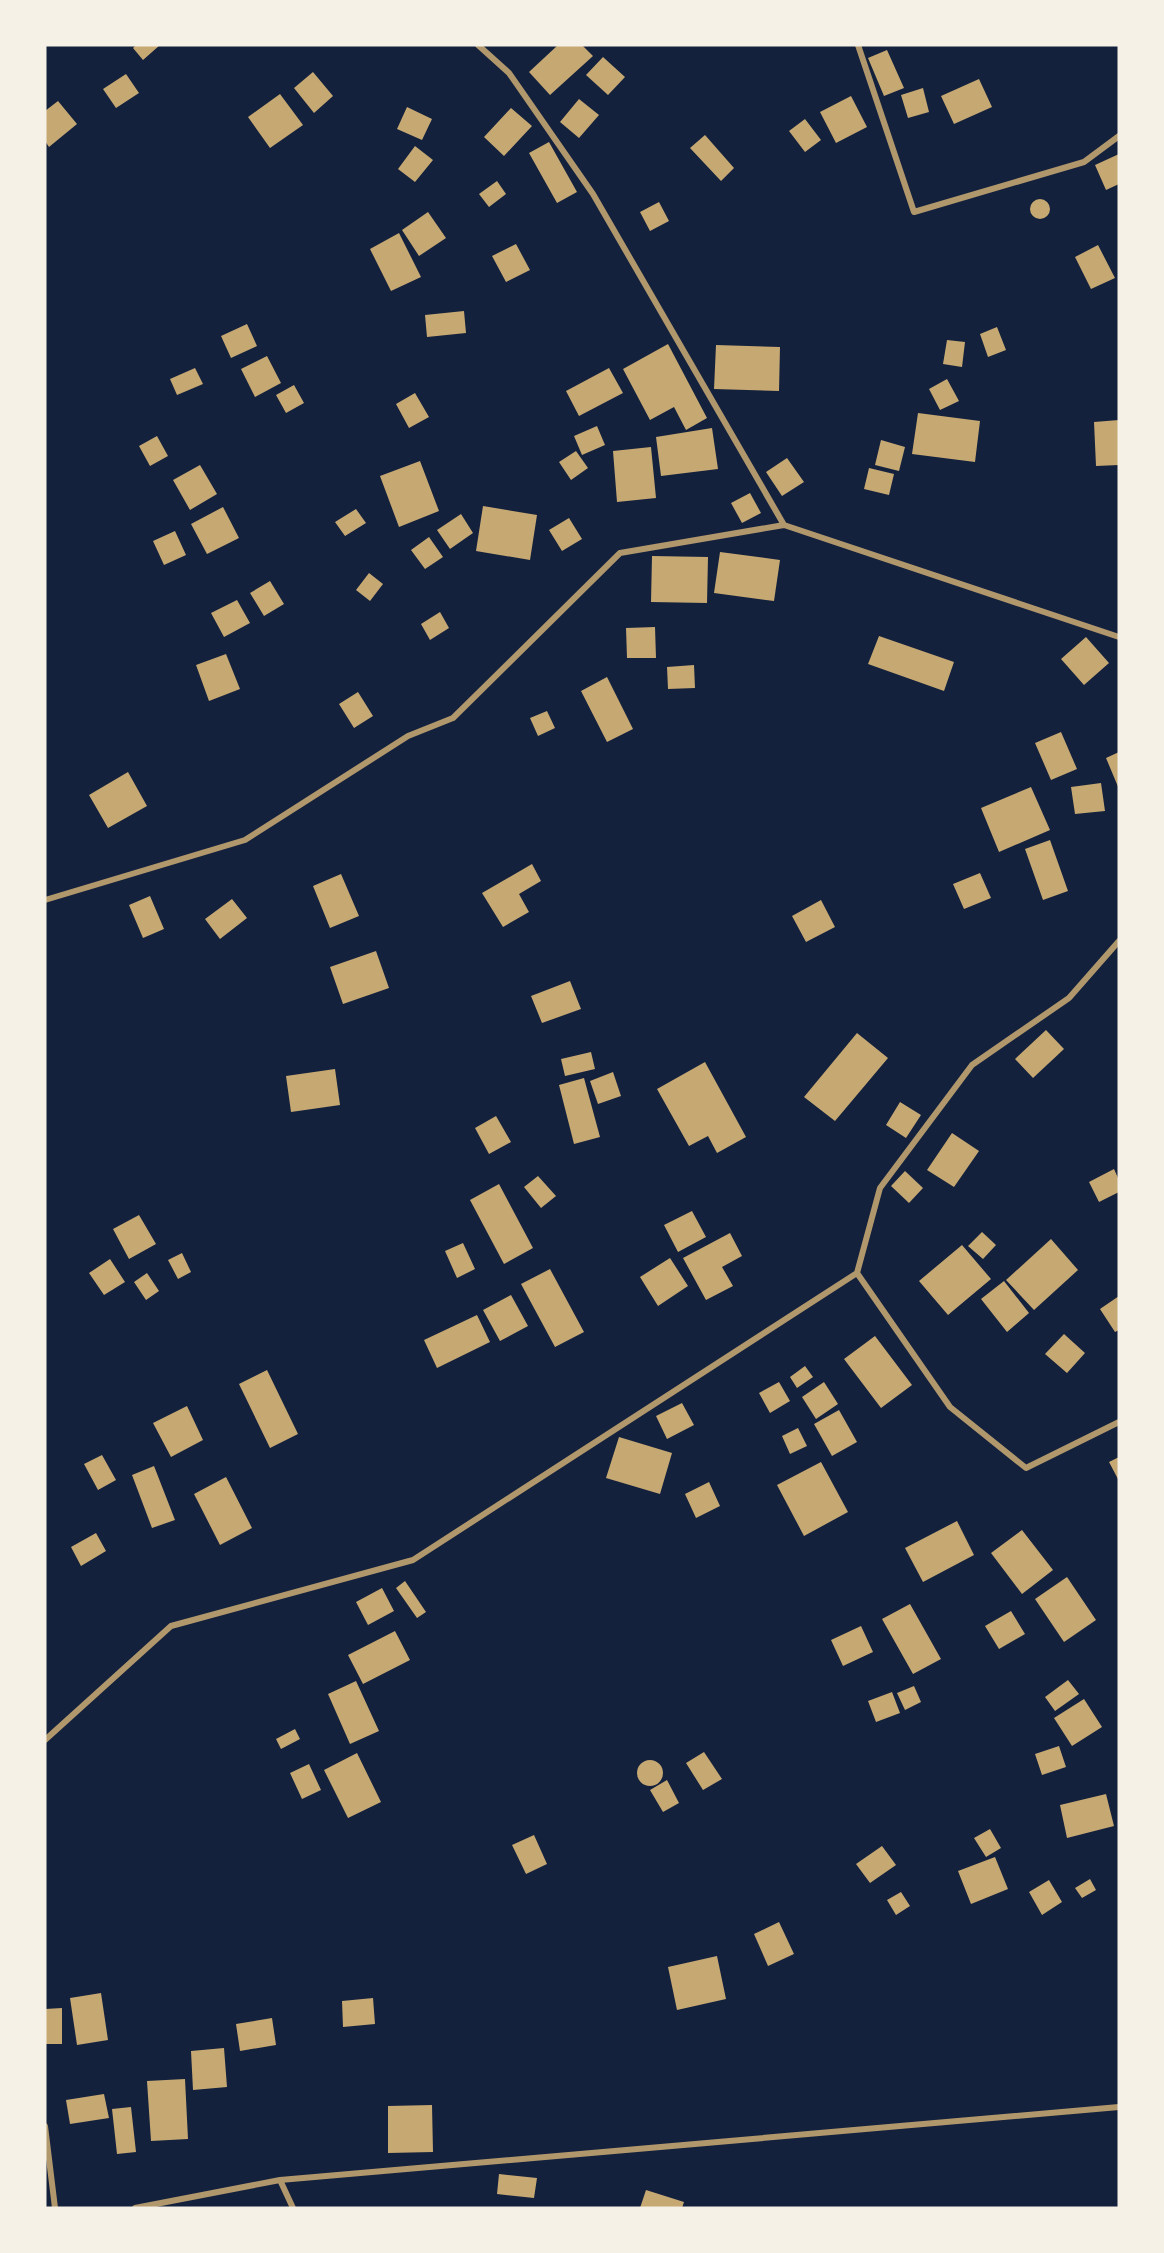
<svg xmlns="http://www.w3.org/2000/svg" width="1164" height="2253" font-family="'Archivo Narrow',sans-serif">
	<style>
		.building { fill: #c6a872 }
		.lines { fill: none; stroke-linecap: round; stroke-linejoin: round }
		.minor { stroke: #b1986c; stroke-width: 6 }
	</style>
	<rect width="100%" height="100%" fill="#14213d"/>
	<path class="building" d="M136 45H160L143 60 133 48Z
		M558 45H582L593 56 550 95 529 72Z
		M887 50 904 88 884 96 868 58Z
		M603 57 625 77 608 95 586 75Z
		M313 72 333 96 314 113 294 88Z
		M126 74 139 93 116 108 103 89Z
		M979 79 992 107 954 124 941 96Z
		M923 88 929 112 908 118 901 95Z
		M280 94 303 125 270 148 248 117Z
		M851 96 867 127 836 143 820 112Z
		M579 99 599 115 579 138 560 122Z
		M58 101 77 124 49 147 45 141V111Z
		M407 107 432 119 422 140 397 129Z
		M511 108 532 126 504 156 484 137Z
		M805 119 821 140 805 152 789 131Z
		M705 135 734 168 721 181 690 148Z
		M549 142 577 192 557 203 529 153Z
		M415 146 433 160 415 182 398 169Z
		M1119 154V184L1106 190 1095 165Z
		M497 181 506 194 489 207 479 194Z
		M1030 209a10 10 0 1 1 20 0a10 10 0 1 1-20 0Z
		M659 202 669 221 650 231 640 212Z
		M428 212 446 238 419 256 402 230Z
		M399 233 421 277 391 291 370 249Z
		M516 244 530 270 506 282 492 256Z
		M1098 245 1115 278 1091 289 1075 257Z
		M464 311 466 333 427 337 425 315Z
		M247 324 257 346 231 358 221 336Z
		M997 327 1006 350 988 357 980 334Z
		M947 340 965 342 962 367 943 364Z
		M668 344 707 418 686 430 674 407 650 420 623 369Z
		M716 345 780 347 779 391 714 389Z
		M267 356 281 383 255 397 241 369Z
		M195 368 203 384 177 395 170 379Z
		M609 368 623 393 579 416 566 391Z
		M947 379 959 401 940 410 929 389Z
		M294 385 304 403 286 413 276 395Z
		M415 393 429 417 409 428 396 404Z
		M918 413 980 421 975 462 912 454Z
		M1119 420V465L1096 466 1094 422Z
		M597 426 605 445 582 455 574 436Z
		M712 428 718 469 661 476 656 437Z
		M157 436 168 456 150 466 139 446Z
		M881 440 905 447 899 471 875 465Z
		M651 447 656 498 617 502 613 451Z
		M576 451 588 468 571 480 559 462Z
		M787 458 804 482 782 496 766 472Z
		M420 461 439 511 399 527 380 476Z
		M200 465 217 494 190 510 173 480Z
		M869 468 894 474 889 495 864 489Z
		M750 493 761 513 742 523 731 503Z
		M483 506 537 515 530 560 476 551Z
		M223 507 239 538 207 554 191 524Z
		M356 509 366 523 345 536 335 522Z
		M461 514 473 533 450 549 437 530Z
		M569 518 582 539 562 551 549 530Z
		M175 531 186 555 164 565 153 541Z
		M429 537 443 557 425 569 411 550Z
		M720 552 780 560 774 601 714 593Z
		M652 556 708 557 707 603 651 602Z
		M369 573 383 584 370 601 356 590Z
		M270 581 284 604 264 616 250 593Z
		M237 600 250 623 224 637 211 613Z
		M440 612 449 628 430 640 421 624Z
		M655 627 656 658H627L626 628Z
		M879 636 954 662 944 691 868 664Z
		M1086 637 1109 663 1084 685 1061 659Z
		M226 654 240 689 209 701 196 665Z
		M694 665 695 688 668 689 667 667Z
		M607 677 633 729 607 742 581 691Z
		M358 692 373 716 354 728 339 704Z
		M547 711 555 728 538 736 530 718Z
		M1061 732 1077 769 1051 780 1035 743Z
		M1119 752V789L1106 758Z
		M128 772 147 806 108 828 89 795Z
		M1101 783 1105 811 1075 814 1071 787Z
		M1031 787 1050 830 999 852 981 808Z
		M1050 840 1068 891 1043 900 1025 849Z
		M532 864 541 881 519 894 529 912 503 927 482 893Z
		M980 873 991 898 964 909 953 884Z
		M341 874 359 916 330 928 313 886Z
		M150 896 164 929 143 938 129 905Z
		M232 899 247 918 220 939 205 919Z
		M821 900 835 927 806 942 792 916Z
		M376 951 389 988 343 1004 330 967Z
		M570 981 581 1009 542 1023 531 996Z
		M1046 1030 1064 1049 1033 1078 1015 1059Z
		M857 1033 888 1058 835 1121 804 1097Z
		M591 1052 595 1069 565 1076 561 1059Z
		M705 1062 746 1137 717 1153 708 1136 689 1146 657 1089Z
		M335 1069 340 1105 291 1112 286 1076Z
		M613 1072 621 1096 598 1104 590 1081Z
		M584 1078 600 1137 574 1144 559 1085Z
		M900 1102 921 1115 906 1138 886 1125Z
		M496 1116 511 1142 489 1154 475 1128Z
		M952 1133 979 1151 954 1187 927 1170Z
		M1114 1169 1119 1180V1192L1099 1202 1089 1182Z
		M905 1171 923 1188 909 1203 891 1186Z
		M538 1176 556 1196 541 1208 524 1187Z
		M499 1184 533 1248 504 1264 470 1200Z
		M692 1211 706 1237 678 1252 664 1225Z
		M139 1215 156 1244 129 1259 113 1229Z
		M982 1232 996 1245 983 1259 968 1246Z
		M730 1233 742 1256 722 1267 733 1286 706 1300 683 1258Z
		M1051 1239 1078 1270 1034 1310 1006 1280Z
		M463 1243 475 1269 457 1278 445 1251Z
		M962 1245 991 1279 948 1315 919 1281Z
		M182 1253 191 1272 178 1279 168 1260Z
		M670 1258 688 1286 658 1306 640 1277Z
		M110 1259 125 1282 104 1295 89 1273Z
		M550 1269 584 1332 555 1347 521 1284Z
		M147 1273 159 1291 146 1300 134 1282Z
		M1004 1281 1029 1313 1007 1332 981 1299Z
		M511 1295 528 1326 500 1341 483 1310Z
		M1119 1296V1330L1115 1332 1100 1309Z
		M477 1315 490 1342 437 1368 424 1340Z
		M1064 1334 1085 1353 1067 1373 1045 1354Z
		M875 1336 912 1385 881 1408 844 1359Z
		M805 1366 813 1377 797 1388 790 1377Z
		M267 1370 298 1434 270 1448 239 1384Z
		M779 1382 790 1401 770 1413 759 1393Z
		M824 1382 838 1404 816 1419 802 1397Z
		M682 1403 694 1425 667 1439 656 1416Z
		M187 1406 203 1440 171 1457 153 1423Z
		M839 1410 857 1442 832 1456 814 1424Z
		M798 1428 807 1446 790 1454 782 1436Z
		M619 1437 672 1453 660 1494 606 1478Z
		M102 1455 116 1480 98 1490 84 1464Z
		M1119 1457V1481L1109 1462Z
		M821 1462 848 1512 804 1536 777 1485Z
		M154 1466 175 1520 152 1528 132 1475Z
		M226 1477 252 1528 220 1545 194 1494Z
		M709 1482 720 1506 696 1518 685 1494Z
		M957 1521 974 1555 923 1582 905 1548Z
		M1022 1530 1053 1570 1022 1594 991 1553Z
		M96 1533 106 1551 81 1566 71 1547Z
		M1067 1577 1096 1620 1064 1642 1035 1599Z
		M405 1581 426 1612 417 1618 396 1588Z
		M382 1588 394 1611 368 1625 356 1602Z
		M910 1604 941 1659 913 1674 882 1619Z
		M1011 1611 1025 1634 999 1649 985 1626Z
		M861 1626 873 1652 843 1666 831 1640Z
		M395 1631 410 1660 363 1684 348 1655Z
		M1068 1680 1079 1694 1055 1711 1045 1697Z
		M356 1681 379 1731 350 1744 328 1694Z
		M914 1686 921 1702 905 1710 897 1693Z
		M892 1692 900 1713 876 1722 868 1701Z
		M1084 1699 1102 1727 1072 1746 1054 1718Z
		M295 1729 300 1739 281 1749 276 1739Z
		M1059 1746 1066 1767 1042 1775 1035 1754Z
		M704 1752 722 1779 703 1790 686 1763Z
		M357 1753 381 1802 348 1818 324 1770Z
		M637 1773a13 13 0 1 1 26 0a13 13 0 1 1-26 0Z
		M309 1764 321 1790 302 1799 290 1773Z
		M667 1780 679 1803 663 1812 650 1790Z
		M1106 1794 1114 1826 1067 1838 1060 1805Z
		M990 1829 1001 1848 986 1857 974 1838Z
		M534 1835 547 1864 526 1874 512 1845Z
		M882 1846 896 1865 870 1883 856 1864Z
		M995 1857 1008 1889 971 1904 958 1871Z
		M1090 1879 1096 1890 1082 1898 1075 1888Z
		M1049 1880 1062 1902 1042 1915 1029 1892Z
		M901 1892 910 1906 896 1915 887 1900Z
		M779 1922 794 1954 768 1966 754 1934Z
		M717 1956 726 1999 677 2010 668 1967Z
		M101 1993 108 2040 77 2045 70 1998Z
		M373 1998 375 2024 343 2027 342 2001Z
		M62 2008V2044H45V2009Z
		M272 2018 276 2045 240 2051 236 2024Z
		M224 2048 227 2087 193 2090 191 2051Z
		M185 2079 188 2139 151 2141 147 2081Z
		M104 2094 109 2118 70 2124 66 2100Z
		M432 2105 433 2152 388 2153V2106Z
		M131 2107 136 2152 117 2154 112 2109Z
		M499 2174 537 2178 534 2198 497 2194Z
		M646 2190 684 2202 682 2208H640Z"/>
	<g class="lines">
		<path class="minor" d="M478 45 509 73 593 194 784 525 1119 637
			M858 45 914 212 1084 162 1119 136
			M45 900 245 840 408 736 453 718 620 553 784 525
			M857 1273 950 1407 1026 1468 1119 1422
			M45 1740 171 1626 413 1560 857 1273 880 1188 972 1065 1069 998 1119 941
			M45 2126 55 2208
			M280 2180 293 2208
			M135 2208 280 2180 1119 2107"/>
	</g>
	<rect width="1164" height="2253" fill="none" stroke="#f6f1e7" stroke-width="93"/>
</svg>
